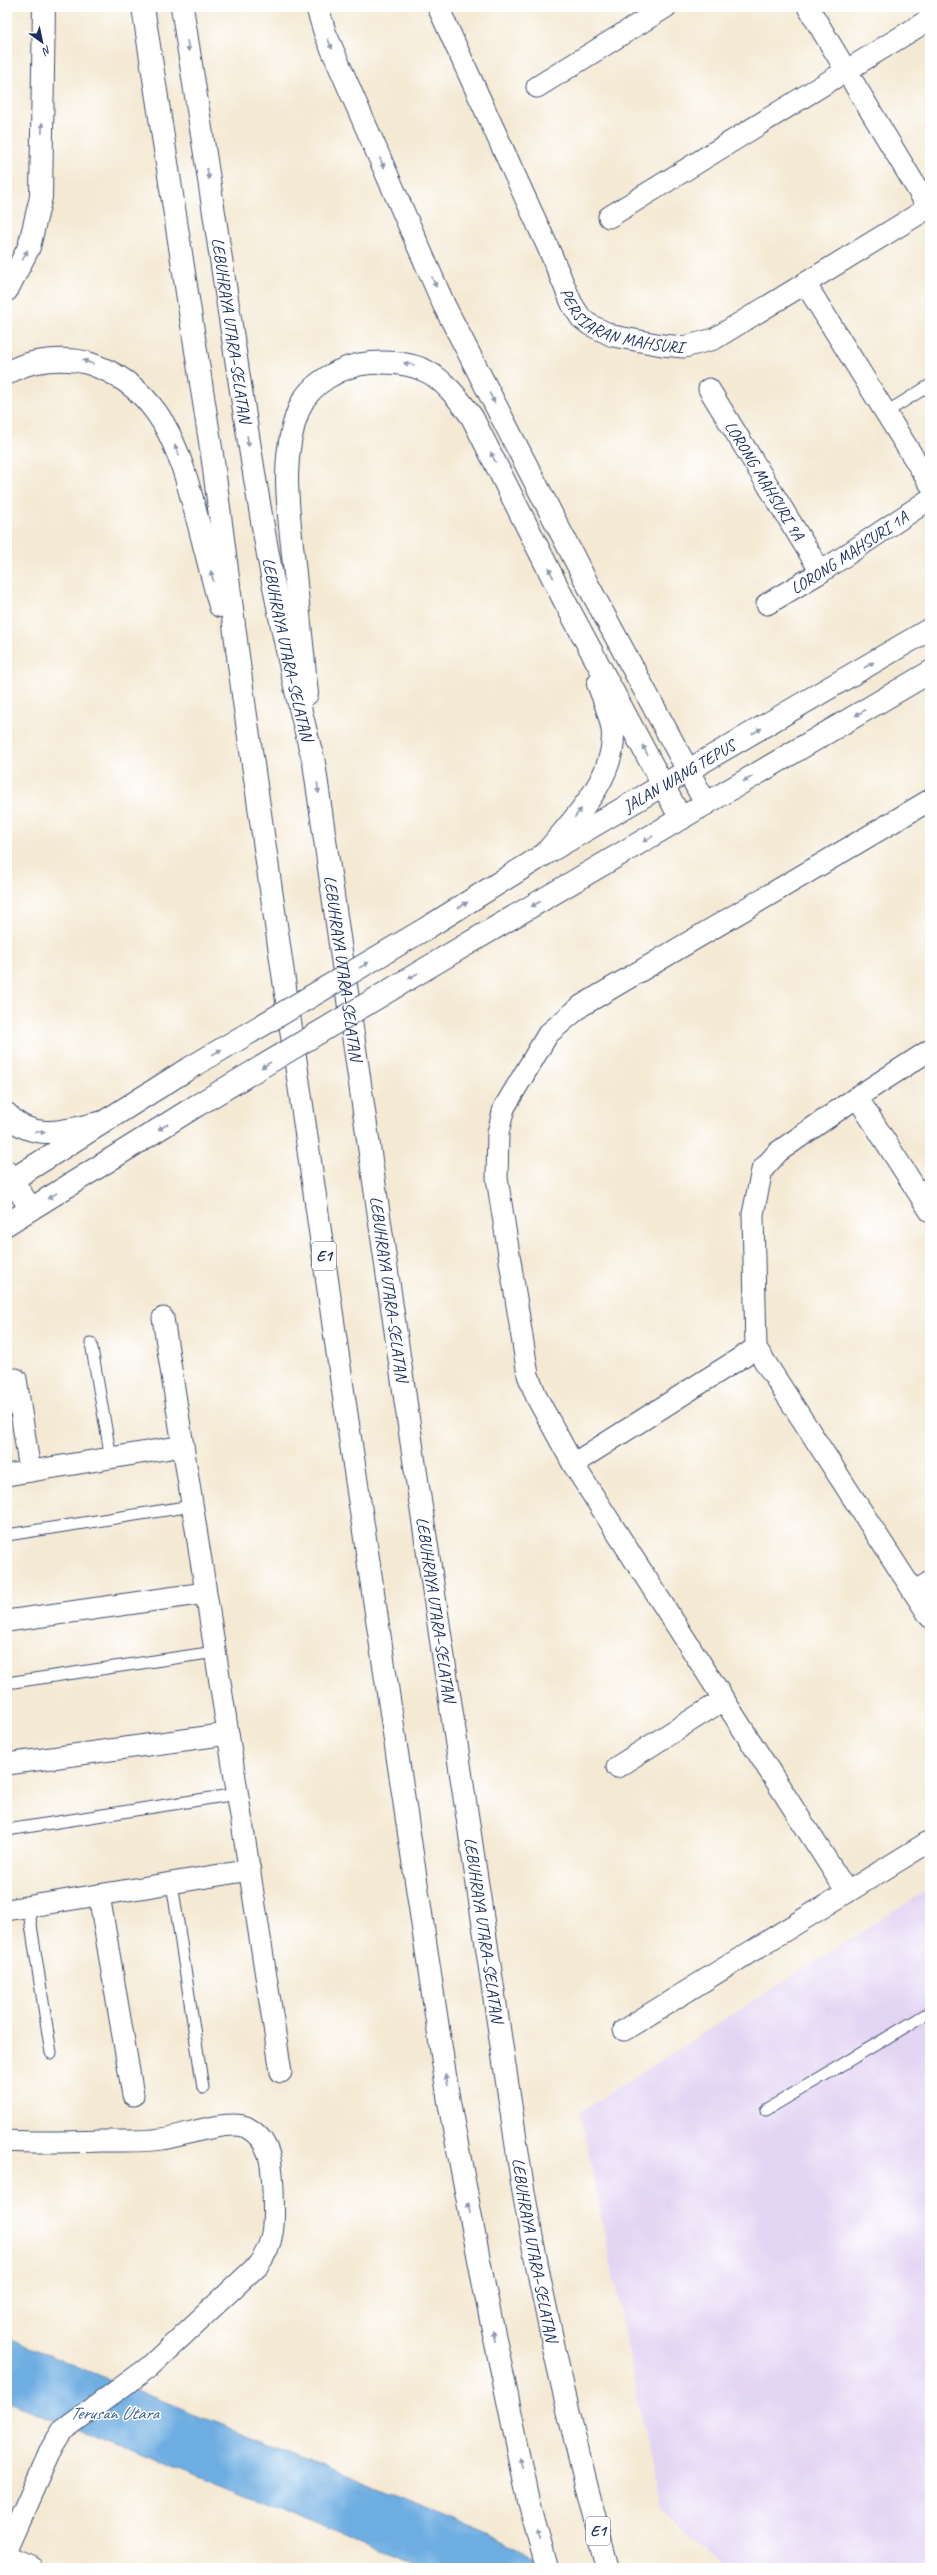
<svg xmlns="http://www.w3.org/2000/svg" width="937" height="2575" font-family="Caveat,sans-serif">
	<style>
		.built { fill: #e2d4f3 }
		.water { fill: #6eade1; stroke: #446ea0 }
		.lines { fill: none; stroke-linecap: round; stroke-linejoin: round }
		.service-casing { stroke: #3c4b70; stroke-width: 13 }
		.minor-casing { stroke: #3c4b70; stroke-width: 23 }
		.secondary-casing { stroke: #3c4b70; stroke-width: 24 }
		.motorway-casing { stroke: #3c4b70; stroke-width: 24 }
		.service { stroke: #fff; stroke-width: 11 }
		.minor { stroke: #fff; stroke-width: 21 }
		.secondary { stroke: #fff; stroke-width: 22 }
		.motorway { stroke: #fff; stroke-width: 22 }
		.secondary-bridge-casing { stroke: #3c4b70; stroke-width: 24; stroke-linecap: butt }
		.secondary-bridge { stroke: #fff; stroke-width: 22 }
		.oneway { fill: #8d97ae }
		.labels { text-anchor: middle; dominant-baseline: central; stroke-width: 3; stroke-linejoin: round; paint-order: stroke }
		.shield { fill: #fff; stroke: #5f6d8e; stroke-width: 1 }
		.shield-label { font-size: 16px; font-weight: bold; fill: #1b2f5e }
		.street-label { font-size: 17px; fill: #1b2f5e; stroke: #fff }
		.water-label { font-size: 18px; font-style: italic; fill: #385b8c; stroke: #fff }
	</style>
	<rect width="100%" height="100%" fill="#fff"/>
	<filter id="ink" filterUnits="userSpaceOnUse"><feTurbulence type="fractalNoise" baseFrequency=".025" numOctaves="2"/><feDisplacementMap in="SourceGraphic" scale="8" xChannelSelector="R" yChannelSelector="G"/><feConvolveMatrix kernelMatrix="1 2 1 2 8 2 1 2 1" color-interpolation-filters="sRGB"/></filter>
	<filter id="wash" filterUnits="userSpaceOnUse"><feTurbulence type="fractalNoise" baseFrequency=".012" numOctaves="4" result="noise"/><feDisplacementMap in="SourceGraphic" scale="16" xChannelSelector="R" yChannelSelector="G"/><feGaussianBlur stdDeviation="0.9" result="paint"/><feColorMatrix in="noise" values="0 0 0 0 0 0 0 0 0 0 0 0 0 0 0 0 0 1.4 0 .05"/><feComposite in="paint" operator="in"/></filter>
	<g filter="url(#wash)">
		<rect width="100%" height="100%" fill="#f4e9d3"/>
		<path class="built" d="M930 1888V2568H728L660 2509 580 2112Z"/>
		<path class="water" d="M7 2338 490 2533 555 2568H420L7 2401Z"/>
	</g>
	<g filter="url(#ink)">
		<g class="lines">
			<defs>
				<path id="service" d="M885 413 930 385
					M91 1343 111 1458
					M7 1535 192 1506
					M7 1683 215 1652
					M7 1830 237 1794
					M172 1883 203 2088
					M28 1906 51 2053
					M766 2110 930 2012"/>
				<g id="minor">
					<path id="s1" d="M438 7 550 252 572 304 581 318 590 325 613 336 662 345 684 347 714 339 930 207"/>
					<path d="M808 7 930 210"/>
					<path d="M537 87 666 7"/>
					<path d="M609 217 930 19"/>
					<path d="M805 283 930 484"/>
					<path id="s2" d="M709 389 821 572"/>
					<path id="s3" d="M767 604 821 572 930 499"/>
					<path d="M930 1050 857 1097 778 1152 762 1170 753 1214 756 1348 930 1617"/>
					<path d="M857 1097 930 1211"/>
					<path d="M163 1318 281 2072"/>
					<path d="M16 1379 30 1471"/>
					<path d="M573 1464 756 1348"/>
					<path d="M7 1475 183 1446"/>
					<path d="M914 1592 930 1582"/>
					<path d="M7 1621 205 1593"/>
					<path d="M7 1764 228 1734"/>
					<path d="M617 1767 723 1700"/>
					<path d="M847 1892 573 1464 537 1398 528 1375 497 1178 498 1133 504 1108 548 1034 581 1006 930 800"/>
					<path d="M99 1895 133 2095"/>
					<path d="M7 1910 250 1870"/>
					<path d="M624 2030 930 1841"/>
					<path d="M7 2141C38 2143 70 2142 101 2141 121 2141 142 2142 162 2139 182 2136 229 2119 246 2127 271 2140 272 2164 273 2190 274 2218 276 2242 258 2265L149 2367 62 2431 52 2447 7 2548"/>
					<path d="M7 2557 33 2568"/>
				</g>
				<g id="secondary">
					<path id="s4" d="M430 926 545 854 930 629"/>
					<path d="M447 956 930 672"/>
					<path d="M7 1183 183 1072"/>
					<path d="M7 1224 196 1106"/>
				</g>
				<g id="motorway">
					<path d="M143 7 213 461 243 695 342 1384 449 2102 485 2291 529 2501 547 2568"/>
					<path id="s5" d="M182 7C198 109 214 210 229 312 252 464 274 614 314 763L414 1460 523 2189C545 2317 574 2443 608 2568"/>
					<path d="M317 7 325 33 444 305 589 587 706 804"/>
					<path d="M7 290 29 247 41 197 44 7"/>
					<path d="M7 374C23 362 48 359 68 360 83 360 94 365 108 371 167 400 182 460 197 518 205 548 212 577 220 606"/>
					<path d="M307 694C303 651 298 608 294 564 289 513 279 459 299 409 309 383 343 365 370 363 423 359 441 375 472 417L564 600 681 819"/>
					<path d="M545 854C572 820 614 781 613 734 612 718 604 699 598 684"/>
					<path d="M7 1114C34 1144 69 1129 103 1122"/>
					<path d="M7 1172 31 1209"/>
				</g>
			</defs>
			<use href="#service" class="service-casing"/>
			<use href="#minor" class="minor-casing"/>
			<use href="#secondary" class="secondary-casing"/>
			<use href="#motorway" class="motorway-casing"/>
			<use href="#service" class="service"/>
			<use href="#minor" class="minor"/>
			<use href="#secondary" class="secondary"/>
			<use href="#motorway" class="motorway"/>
			<defs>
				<path id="secondary-bridge" d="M183 1072 430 926
					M196 1106 447 956"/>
			</defs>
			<use href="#secondary-bridge" class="secondary-bridge-casing"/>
			<use href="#secondary-bridge" class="secondary-bridge"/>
		</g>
		<defs><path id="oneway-solid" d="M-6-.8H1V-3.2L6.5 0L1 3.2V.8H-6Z"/></defs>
		<g class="oneway">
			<use href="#oneway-solid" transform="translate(330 44) rotate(66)"/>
			<use href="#oneway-solid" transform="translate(188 46) rotate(81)"/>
			<use href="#oneway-solid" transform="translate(42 128) rotate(-89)"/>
			<use href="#oneway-solid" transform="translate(382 163) rotate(66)"/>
			<use href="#oneway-solid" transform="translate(208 174) rotate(81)"/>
			<use href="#oneway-solid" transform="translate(25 255) rotate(-63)"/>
			<use href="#oneway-solid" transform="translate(434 282) rotate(66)"/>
			<use href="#oneway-solid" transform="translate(88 362) rotate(-159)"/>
			<use href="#oneway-solid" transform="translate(409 364) rotate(-170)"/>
			<use href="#oneway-solid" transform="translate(492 398) rotate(63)"/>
			<use href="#oneway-solid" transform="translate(248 441) rotate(82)"/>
			<use href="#oneway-solid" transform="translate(177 450) rotate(-114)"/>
			<use href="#oneway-solid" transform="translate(493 457) rotate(-117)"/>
			<use href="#oneway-solid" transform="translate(551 573) rotate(-117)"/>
			<use href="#oneway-solid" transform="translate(212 576) rotate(-105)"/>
			<use href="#oneway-solid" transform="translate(869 665) rotate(-30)"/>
			<use href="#oneway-solid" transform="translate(860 713) rotate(150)"/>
			<use href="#oneway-solid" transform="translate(757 731) rotate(-30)"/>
			<use href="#oneway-solid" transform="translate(645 750) rotate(-118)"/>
			<use href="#oneway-solid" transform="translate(748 779) rotate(150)"/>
			<use href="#oneway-solid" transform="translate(318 788) rotate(82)"/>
			<use href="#oneway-solid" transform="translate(578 813) rotate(-52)"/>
			<use href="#oneway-solid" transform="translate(648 839) rotate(150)"/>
			<use href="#oneway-solid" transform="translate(536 904) rotate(150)"/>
			<use href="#oneway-solid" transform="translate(463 905) rotate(-32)"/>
			<use href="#oneway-solid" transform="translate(364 965) rotate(-31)"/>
			<use href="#oneway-solid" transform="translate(413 976) rotate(149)"/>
			<use href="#oneway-solid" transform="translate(217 1052) rotate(-31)"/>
			<use href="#oneway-solid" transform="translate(266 1065) rotate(149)"/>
			<use href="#oneway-solid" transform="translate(163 1127) rotate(148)"/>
			<use href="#oneway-solid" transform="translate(40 1132) rotate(2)"/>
			<use href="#oneway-solid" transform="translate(52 1196) rotate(148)"/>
			<use href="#oneway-solid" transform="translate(446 2080) rotate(-99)"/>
			<use href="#oneway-solid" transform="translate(469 2208) rotate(-101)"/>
			<use href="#oneway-solid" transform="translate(494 2336) rotate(-102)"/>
			<use href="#oneway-solid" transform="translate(521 2463) rotate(-102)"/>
			<use href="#oneway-solid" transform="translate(538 2534) rotate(-105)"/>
		</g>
	</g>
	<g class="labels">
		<g class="shield">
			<rect x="312" y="1242" width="24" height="28" rx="3"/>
			<rect x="586" y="2517" width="24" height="28" rx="3"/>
		</g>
		<g class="shield-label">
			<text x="324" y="1256">E1</text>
			<text x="598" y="2531">E1</text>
		</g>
		<g class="street-label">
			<text stroke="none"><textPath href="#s1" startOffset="380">PERSIARAN MAHSURI</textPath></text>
			<text stroke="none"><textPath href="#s5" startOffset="327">LEBUHRAYA UTARA–SELATAN</textPath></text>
			<text stroke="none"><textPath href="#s2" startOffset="107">LORONG MAHSURI 9A</textPath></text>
			<text stroke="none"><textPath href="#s3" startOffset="97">LORONG MAHSURI 1A</textPath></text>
			<text stroke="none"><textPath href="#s5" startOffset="651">LEBUHRAYA UTARA–SELATAN</textPath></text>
			<text stroke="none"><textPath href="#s4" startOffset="291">JALAN WANG TEPUS</textPath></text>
			<text stroke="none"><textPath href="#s5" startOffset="975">LEBUHRAYA UTARA–SELATAN</textPath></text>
			<text stroke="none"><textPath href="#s5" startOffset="1299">LEBUHRAYA UTARA–SELATAN</textPath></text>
			<text stroke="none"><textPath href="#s5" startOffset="1623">LEBUHRAYA UTARA–SELATAN</textPath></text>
			<text stroke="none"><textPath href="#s5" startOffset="1947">LEBUHRAYA UTARA–SELATAN</textPath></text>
			<text stroke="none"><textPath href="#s5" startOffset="2271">LEBUHRAYA UTARA–SELATAN</textPath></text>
		</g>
		<g class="water-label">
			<text x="114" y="2413">Terusan Utara</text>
		</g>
	</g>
	<rect width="937" height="2575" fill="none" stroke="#fff" stroke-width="24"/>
	<g transform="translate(42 42) rotate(147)" stroke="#ffffff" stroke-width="3" paint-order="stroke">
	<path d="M0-3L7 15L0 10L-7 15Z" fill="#1b2f5e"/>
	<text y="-6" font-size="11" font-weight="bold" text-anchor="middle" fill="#1b2f5e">N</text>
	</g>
</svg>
